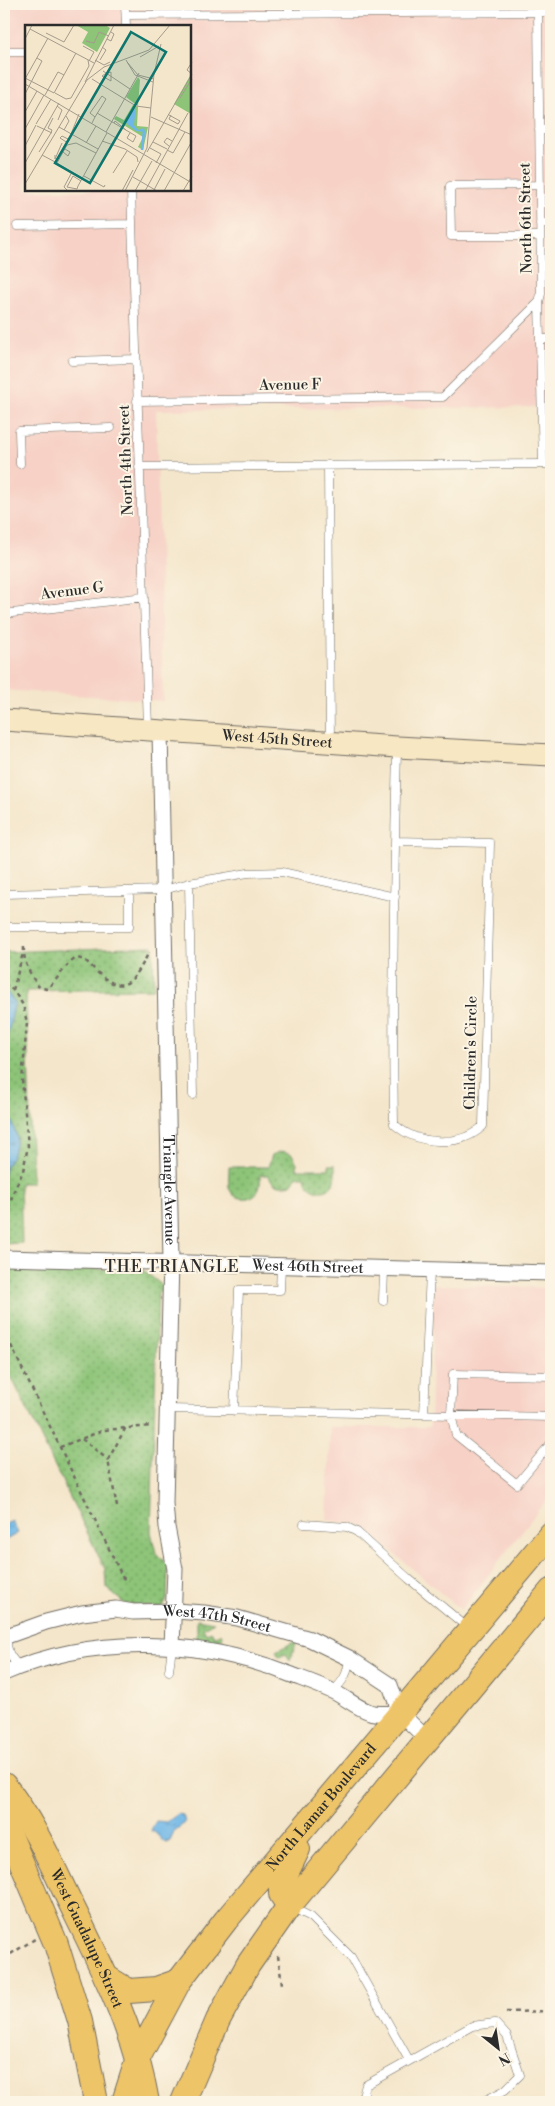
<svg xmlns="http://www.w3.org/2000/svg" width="555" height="2106" font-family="'Libre Bodoni',serif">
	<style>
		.built { fill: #f7d1c6; fill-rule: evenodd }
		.park { fill: url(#park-dots); stroke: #5c7852 }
		.water { fill: url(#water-ripples); stroke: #4d7189 }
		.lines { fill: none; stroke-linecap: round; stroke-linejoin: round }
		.service-casing { stroke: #716c63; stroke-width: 9 }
		.minor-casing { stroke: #716c63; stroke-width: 17 }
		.secondary-casing { stroke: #716c63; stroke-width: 23 }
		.primary-casing { stroke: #716c63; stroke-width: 26 }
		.path { stroke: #716c63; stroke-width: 2.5; stroke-dasharray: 4 4; stroke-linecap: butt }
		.service { stroke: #fff; stroke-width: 8 }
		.minor { stroke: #fff; stroke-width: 15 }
		.secondary { stroke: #f8e7c3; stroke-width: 21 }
		.primary { stroke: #eec469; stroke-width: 24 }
		.labels { text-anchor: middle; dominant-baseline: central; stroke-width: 4; stroke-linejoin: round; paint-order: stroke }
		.street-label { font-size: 15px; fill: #2b2b2b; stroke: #fcf5e5 }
		.neighbourhood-label { font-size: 16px; letter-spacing: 1px; fill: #2b2b2b; stroke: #fcf5e5 }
		.inset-river { fill: none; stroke: #6fb7e7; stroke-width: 2.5 }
		.inset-road { fill: none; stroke: #a49b8b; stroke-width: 1 }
		.view { fill: #0f766e; fill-opacity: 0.15; stroke: #0f766e; stroke-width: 2.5 }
		.inset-edge { fill: none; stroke: #2b2b2b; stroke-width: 2.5 }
	</style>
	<defs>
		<pattern id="park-dots" width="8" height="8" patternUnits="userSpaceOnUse" patternTransform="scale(1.25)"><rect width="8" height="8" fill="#8dc478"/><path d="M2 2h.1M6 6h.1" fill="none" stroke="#739f63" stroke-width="1.8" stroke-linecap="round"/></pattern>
		<pattern id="water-ripples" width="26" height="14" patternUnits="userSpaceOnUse" patternTransform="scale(1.25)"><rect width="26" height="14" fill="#6fb7e7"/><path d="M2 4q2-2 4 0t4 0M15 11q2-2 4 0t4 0" fill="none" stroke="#5b95bb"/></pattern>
	</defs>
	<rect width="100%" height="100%" fill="#fcf5e5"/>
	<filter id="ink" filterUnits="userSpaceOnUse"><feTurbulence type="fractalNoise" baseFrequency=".02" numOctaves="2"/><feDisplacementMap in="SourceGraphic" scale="10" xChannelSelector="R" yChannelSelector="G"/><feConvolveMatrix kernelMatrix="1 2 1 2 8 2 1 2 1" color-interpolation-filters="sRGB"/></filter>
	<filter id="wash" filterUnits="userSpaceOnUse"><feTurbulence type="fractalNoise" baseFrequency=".0096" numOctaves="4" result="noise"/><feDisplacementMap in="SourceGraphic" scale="20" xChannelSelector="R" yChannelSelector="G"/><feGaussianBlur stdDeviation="1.12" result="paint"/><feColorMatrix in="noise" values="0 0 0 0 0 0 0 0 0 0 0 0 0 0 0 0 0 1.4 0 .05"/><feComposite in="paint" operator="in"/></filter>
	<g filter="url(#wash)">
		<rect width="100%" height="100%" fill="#f4e6cb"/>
		<path class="built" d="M4 4H551V407L156 410 163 701 4 690ZM26 26H190V190H26Z
			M434 1285 551 1288V1494L461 1610 361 1525 327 1520 330 1427H430Z"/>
		<path class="park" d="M153 946 154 989 26 991 32 1183H20L22 1243 4 1244V952Z
			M282 1151 292 1154 297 1163V1169H329V1165H335C335 1170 336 1177 334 1182 328 1198 306 1191 305 1176H297L291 1184C280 1187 273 1185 268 1175H260C260 1180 261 1186 258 1191 251 1202 232 1201 229 1187 228 1181 229 1173 229 1167H268L272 1155Z
			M4 1267 143 1270 163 1286V1291L158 1292 151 1532 156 1553 168 1565 167 1599 162 1608 125 1604 106 1588 105 1569 4 1362Z
			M197 1619 214 1622 203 1628 206 1634 211 1631 215 1637 221 1633 223 1638 211 1645 197 1644Z
			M294 1642 296 1643 290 1660 286 1654 279 1657 276 1651Z"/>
		<path class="water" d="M4 989 15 1002 4 1052Z
			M4 1059 6 1078 4 1098 17 1137 13 1154 6 1166 4 1174Z
			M12 1521 18 1533 4 1541V1525Z
			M178 1814 183 1815 185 1823 175 1830 170 1841 166 1843C159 1840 159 1833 151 1831L156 1821 167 1822Z"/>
	</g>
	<g filter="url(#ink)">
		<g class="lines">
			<defs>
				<path id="service" d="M125 4 126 26
					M289 4V14
					M126 15 538 12
					M4 52H26
					M539 130H551
					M539 185 450 186 451 236H540
					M131 190 148 728
					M540 224H551
					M17 226 132 224
					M539 302 543 464
					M540 339H551
					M72 361 136 359
					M137 401 443 397 539 302 541 294 538 12H551
					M20 464 19 431 111 428
					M328 465 330 741
					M139 467 551 464
					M4 614 144 597
					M395 841 490 843 483 1126C460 1148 417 1145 394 1124 392 999 394 874 397 749
					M189 883 193 1095
					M4 894 164 890 189 883 248 873 282 872 395 897
					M4 927H129V891
					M383 1301 384 1269
					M551 1376 453 1374 451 1415 456 1435 517 1484 551 1443
					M168 1409 551 1417
					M234 1411 239 1290H280L281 1266
					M424 1415 430 1271
					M304 1524 347 1527 357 1532 409 1579 468 1628
					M7 1636C6 1650 9 1656 19 1666
					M169 1671 172 1647
					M333 1691C344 1681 348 1673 349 1658
					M293 1908 311 1917 351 1957 409 2060
					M361 2102 366 2085 472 2026 495 2023 507 2036 520 2075 505 2090 482 2102"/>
				<g id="minor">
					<path id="s1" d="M160 731 171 1261 165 1503 167 1527 175 1569 172 1647"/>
					<path id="s2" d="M4 1258 551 1273"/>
					<path id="s3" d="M4 1637 46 1622 82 1613 116 1609 133 1612 175 1611 204 1613 237 1618 310 1639 349 1658 390 1685 400 1713 427 1739"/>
					<path d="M4 1673C95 1634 200 1638 292 1675 305 1680 320 1685 334 1692 346 1698 357 1708 370 1712 378 1715 391 1713 400 1713"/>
				</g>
				<g id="secondary">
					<path id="s4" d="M4 720 397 747 551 755"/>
				</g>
				<g id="primary">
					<path id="s5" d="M4 1785C33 1821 51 1863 71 1904 102 1967 135 2032 147 2102"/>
					<path d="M4 1821 56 1944 80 2021 96 2102"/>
					<path d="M289 1906 281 1894V1884L298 1849"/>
					<path d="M106 1977 129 1991 156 1989 179 1981"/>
					<path id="s6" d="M124 2102 138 2058 179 1981 226 1920 551 1534"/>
					<path d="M183 2102 218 2020 248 1965 289 1906 551 1591"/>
				</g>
			</defs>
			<use href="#service" class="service-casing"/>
			<use href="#minor" class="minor-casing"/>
			<use href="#secondary" class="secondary-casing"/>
			<use href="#primary" class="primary-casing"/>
			<path class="path" d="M24 947C23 962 30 974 38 986L46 989C59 980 64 964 77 958 86 959 90 965 96 971 125 999 135 979 149 952
				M4 984 13 990 23 1005 27 1023 22 1080 28 1146 23 1171 13 1193 4 1225
				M13 990 23 953
				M4 1331 123 1578 129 1580
				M82 1439 108 1460
				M60 1447 104 1430 152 1426
				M117 1507 108 1460 126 1427
				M278 1956 282 1984
				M4 1958 35 1939
				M506 2012 551 2011"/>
			<use href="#service" class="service"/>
			<use href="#minor" class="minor"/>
			<use href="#secondary" class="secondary"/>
			<use href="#primary" class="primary"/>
		</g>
	</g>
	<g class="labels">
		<g class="street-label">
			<text transform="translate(526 218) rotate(-91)">North 6th Street</text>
			<text transform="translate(290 385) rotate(-1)">Avenue F</text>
			<text transform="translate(126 460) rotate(-92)">North 4th Street</text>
			<text transform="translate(72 591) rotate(-7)">Avenue G</text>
			<text stroke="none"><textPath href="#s4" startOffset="274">West 45th Street</textPath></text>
			<text transform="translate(471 1053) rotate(-89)">Children's Circle</text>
			<text stroke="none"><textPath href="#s1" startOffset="459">Triangle Avenue</textPath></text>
			<text stroke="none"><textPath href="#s2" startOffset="304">West 46th Street</textPath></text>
			<text stroke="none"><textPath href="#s3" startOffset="218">West 47th Street</textPath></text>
			<text stroke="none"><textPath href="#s6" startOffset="358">North Lamar Boulevard</textPath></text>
			<text stroke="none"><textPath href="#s5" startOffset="175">West Guadalupe Street</textPath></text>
		</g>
		<g class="neighbourhood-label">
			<text x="172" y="1267">THE TRIANGLE</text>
		</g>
	</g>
	<g transform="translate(25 25)">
		<rect width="166" height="166" fill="#f4e6cb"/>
		<path d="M51 0H80L85 3 72 27 57 18 63 7ZM113 52 115 55 113 81 101 72ZM108 80 113 82 112 101 123 102 118 125 113 122 118 112 89 94 91 91 99 95Z" fill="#8dc478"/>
		<path d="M166 49V89L149 79Z" fill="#8dc478"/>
		<path d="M111 82 109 100 113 105 119 103 120 107 111 106 100 97Z" fill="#6fb7e7"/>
		<path class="inset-river" d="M117 125 119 106"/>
		<path class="inset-road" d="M5 4 69 38M21 8 39 17 49 0M0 14 7 0M82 14 86 16 89 9 86 7M65 17 61 16 69 18 74 7 84 11M58 21 69 27 64 36M115 32 134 21M70 35 79 40 85 37M75 35 81 25 77 22M101 35 110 50 128 57M102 37 113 50 129 54M167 37 162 45 167 49M78 46 105 64M86 47V56L77 51 80 49ZM0 53 29 68 51 28M0 54 23 13M67 54 111 81 126 83M60 57 89 0M0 59 167 158M30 68 41 74 46 73 64 41 63 35M0 69 17 36 12 33M20 70 33 47 39 50M155 73 167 54M32 81 37 85 33 95M0 87 12 66M72 88 111 111 108 117 102 113 105 108M143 89 144 90 155 96 153 99 144 94 146 90M126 92 167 110M67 98 70 92 78 79 81 74 77 71 65 88 70 92M89 98 90 96 101 105M11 99 26 74M12 101 27 108M34 102 73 124M0 104 19 70M39 105 44 96 41 91M81 107 114 48M26 108 27 105 23 103 28 93M46 109 54 89M77 116 100 124 112 132 113 137M128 117 142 124M43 118 35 113 37 111 45 115M61 118 71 101M0 121 11 100M144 121 139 117 142 113 147 116M125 123 136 129 131 138M142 125 148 128 160 107M14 127 26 108M38 127 43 131 45 127 40 124M122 127 167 49M17 130 32 138 42 120 51 118 71 128M30 130V134L37 118M0 138 34 78M32 138 57 153M88 148 102 126M59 151 79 162 80 160M108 152 132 166M0 159 62 55 79 42 124 25 145 0M53 161 82 108M53 161 52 164 42 162 48 151 56 156M129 165 140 144M43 166 39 162 47 147M97 166 108 145M100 166 122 123 129 49 136 19M110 166 127 136M120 166 163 88M139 166 167 116M158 166 167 151"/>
		<path class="view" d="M106 7 141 27 65 158 30 138Z"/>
		<rect width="166" height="166" class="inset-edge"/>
	</g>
	<rect width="555" height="2106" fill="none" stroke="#fcf5e5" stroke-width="20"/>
	<g transform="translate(498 2048) rotate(150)" stroke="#fcf5e5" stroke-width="4" paint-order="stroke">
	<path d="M0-4L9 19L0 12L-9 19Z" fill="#2b2b2b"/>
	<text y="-8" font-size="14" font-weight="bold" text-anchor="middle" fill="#2b2b2b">N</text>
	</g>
</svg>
